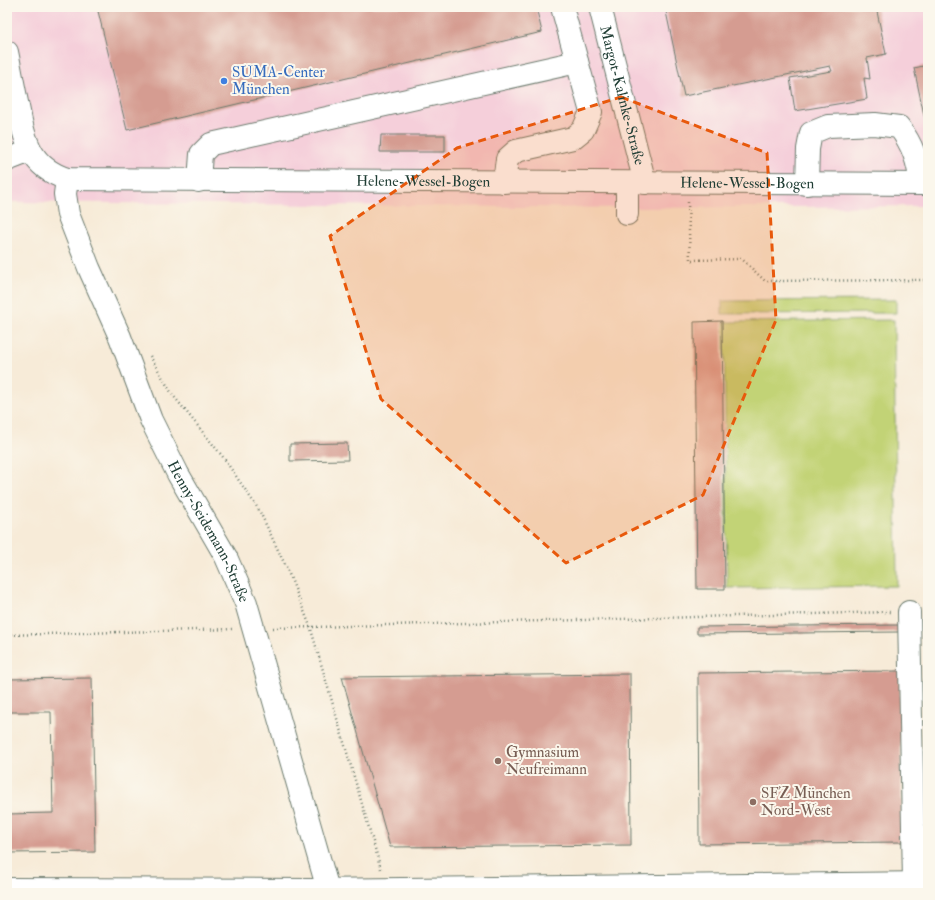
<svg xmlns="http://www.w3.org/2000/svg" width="935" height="900" font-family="'IM FELL Double Pica',serif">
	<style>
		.built { fill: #f5cfda }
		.green { fill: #c2d376; stroke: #708855 }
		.building { fill: #d59c91 }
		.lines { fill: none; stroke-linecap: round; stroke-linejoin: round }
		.minor-casing { stroke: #6b7a6d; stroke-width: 24 }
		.path { stroke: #6b7a6d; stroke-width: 2.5; stroke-dasharray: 1 3; stroke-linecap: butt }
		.minor { stroke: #fff; stroke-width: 22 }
		.marked { fill: #e8590c; fill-opacity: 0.2; stroke: #e8590c; stroke-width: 3; stroke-dasharray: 8 5; stroke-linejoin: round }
		.shop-dot { fill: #3f7fe0; stroke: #fbf7ec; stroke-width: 1.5 }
		.education-dot { fill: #8d6e63; stroke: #fbf7ec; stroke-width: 1.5 }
		.labels { text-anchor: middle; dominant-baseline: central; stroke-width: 4; stroke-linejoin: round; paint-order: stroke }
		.shop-label { font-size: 15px; fill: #366cbe; stroke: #fbf7ec; text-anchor: start }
		.street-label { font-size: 15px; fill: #1f3d34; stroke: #fbf7ec }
		.education-label { font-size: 15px; fill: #785e54; stroke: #fbf7ec; text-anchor: start }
	</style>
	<rect width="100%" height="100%" fill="#fbf7ec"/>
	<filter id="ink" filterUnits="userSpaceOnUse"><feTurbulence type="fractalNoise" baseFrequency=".025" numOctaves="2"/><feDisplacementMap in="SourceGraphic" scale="8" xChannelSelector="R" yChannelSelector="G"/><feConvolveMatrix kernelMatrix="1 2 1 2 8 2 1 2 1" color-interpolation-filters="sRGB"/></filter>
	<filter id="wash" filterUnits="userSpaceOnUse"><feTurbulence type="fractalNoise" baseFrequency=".012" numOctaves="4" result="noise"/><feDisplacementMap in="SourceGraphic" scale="16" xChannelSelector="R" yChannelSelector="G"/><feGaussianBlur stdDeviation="0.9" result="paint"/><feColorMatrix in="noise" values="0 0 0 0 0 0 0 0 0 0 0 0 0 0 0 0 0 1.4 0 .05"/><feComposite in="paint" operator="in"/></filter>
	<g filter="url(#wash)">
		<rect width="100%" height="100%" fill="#f7ebd8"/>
		<path class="built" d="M7 7H928V206L631 208 7 202Z"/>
		<path class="green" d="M896 300V313L722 314V301Z
			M894 320 897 586 727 588 724 322Z"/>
		<g id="blocks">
			<path class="building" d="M97 7H536L542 32 127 130Z
				M665 7H876L886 54 867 58 870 79 864 78 867 99 795 111 790 78 832 71 830 66 684 96Z
				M928 65V129H927L914 68Z
				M381 135H445V152H380Z
				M722 321 725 589H697L694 322Z
				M347 443 348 460 290 461V444Z
				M899 625V632L697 634V627Z
				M900 671 902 842 699 844 698 673Z
				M630 674 631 845 390 847 342 677Z
				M92 678 95 852 7 853V814L53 813 51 712H7V679Z"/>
		</g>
	</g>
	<g filter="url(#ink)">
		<use href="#blocks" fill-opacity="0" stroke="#6b7a6d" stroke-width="1"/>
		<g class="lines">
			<defs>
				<g id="minor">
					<path id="s1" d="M600 7 645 183"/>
					<path id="s2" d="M7 52C11 71 14 89 18 107 25 141 30 167 67 179L928 184"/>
					<path d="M7 160 30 151"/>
					<path id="s3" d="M67 179 65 194 68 214 89 268 120 337 151 420 178 474 226 557 246 603 329 893"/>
					<path d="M199 181 201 154 211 144 577 62"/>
					<path d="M504 182 507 159 516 151 573 138 583 130 591 112 562 7"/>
					<path d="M807 184 808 149 811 133 828 126 875 124 899 127C913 145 918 162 921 184"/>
					<path d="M627 214V183"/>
					<path d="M909 612 914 883"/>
					<path d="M7 889 312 890 928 883"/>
				</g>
			</defs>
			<use href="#minor" class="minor-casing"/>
			<path class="path" d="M688 202 690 260 742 259 765 281 928 280
				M150 356 172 394 223 457 259 510 287 569 310 626 381 869
				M273 628 890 612
				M7 635 234 629"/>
			<use href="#minor" class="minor"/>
		</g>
	</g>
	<path class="marked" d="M621 97 767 153 776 320 703 495 566 563 381 399 330 236 457 148Z"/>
	<circle class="shop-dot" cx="224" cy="81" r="4"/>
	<g class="education-dot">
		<circle cx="498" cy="761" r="4"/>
		<circle cx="753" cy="802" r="4"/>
	</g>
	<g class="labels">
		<g class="shop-label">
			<text x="232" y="72">SUMA-Center<tspan x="232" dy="17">München</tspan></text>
		</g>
		<g class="street-label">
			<text stroke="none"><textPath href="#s1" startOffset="91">Margot-Kalinke-Straße</textPath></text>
			<text stroke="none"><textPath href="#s2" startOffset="505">Helene-Wessel-Bogen</textPath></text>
			<text stroke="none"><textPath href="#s2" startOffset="829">Helene-Wessel-Bogen</textPath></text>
			<text stroke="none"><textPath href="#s3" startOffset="383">Henny-Seidemann-Straße</textPath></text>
		</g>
		<g class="education-label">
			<text x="506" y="752">Gymnasium<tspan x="506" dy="17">Neufreimann</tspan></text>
			<text x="761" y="793">SFZ München<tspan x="761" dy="17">Nord-West</tspan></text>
		</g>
	</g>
	<rect width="935" height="900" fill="none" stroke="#fbf7ec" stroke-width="24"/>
</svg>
